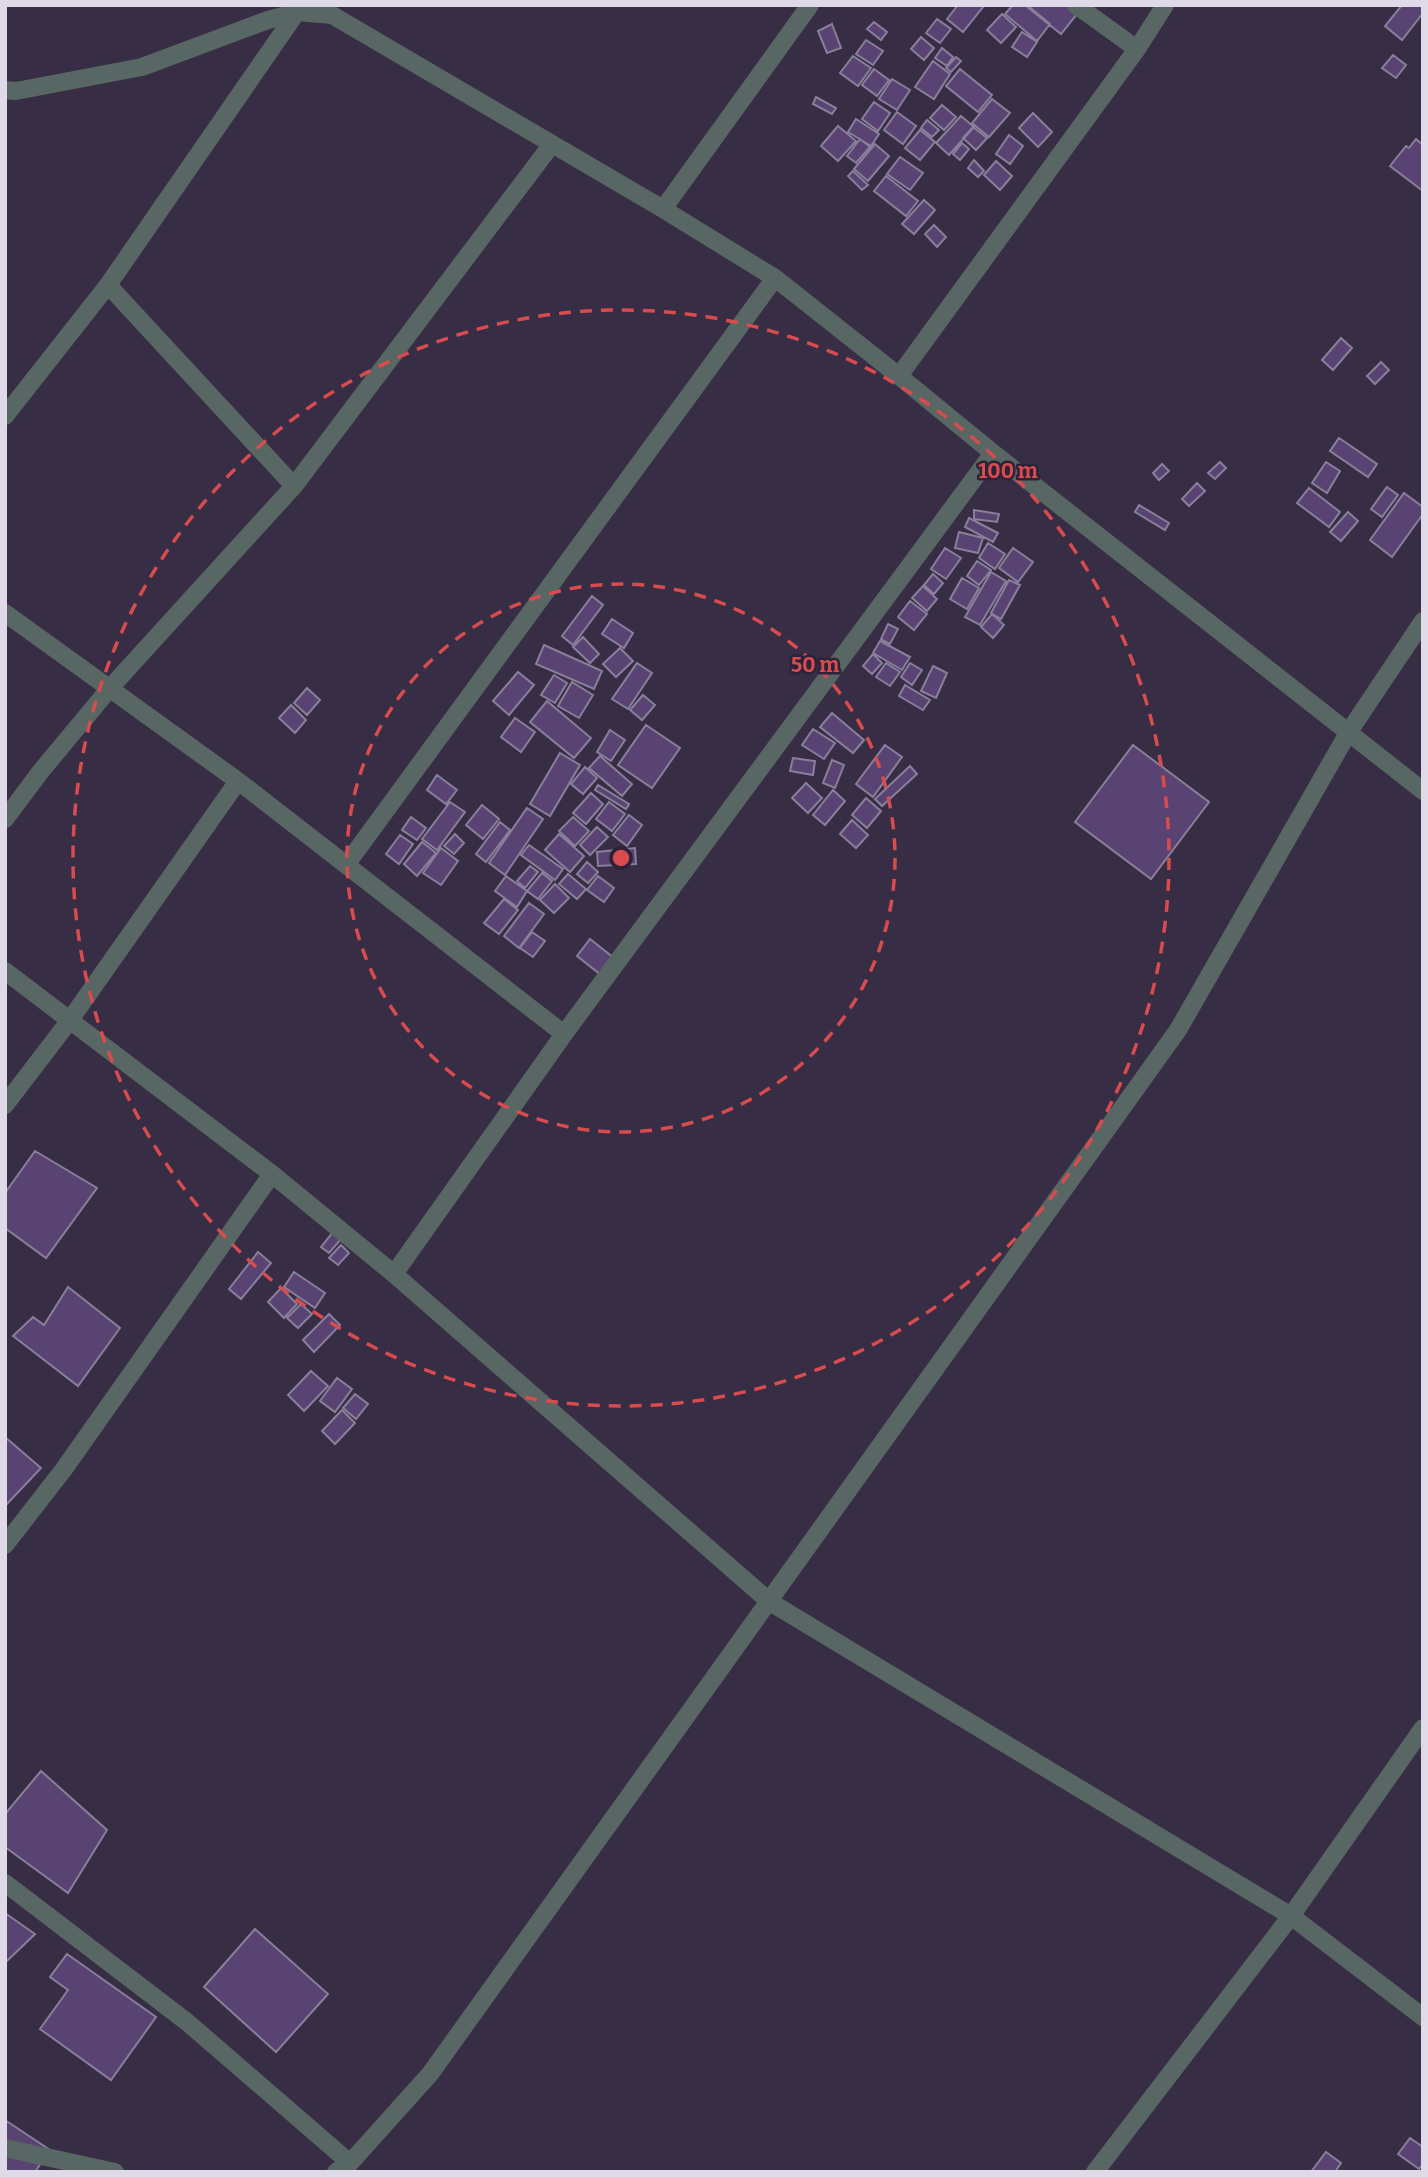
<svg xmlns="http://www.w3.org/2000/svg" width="1428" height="2177" font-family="Bitter,serif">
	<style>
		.building { fill: #584373; stroke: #897f9a; stroke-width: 2 }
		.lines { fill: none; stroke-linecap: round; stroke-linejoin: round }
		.street { stroke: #586763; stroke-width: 18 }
		.ring { fill: none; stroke: #d84b4e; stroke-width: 3.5; stroke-dasharray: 12 9 }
		.centre { fill: #d84b4e; stroke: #2c2339; stroke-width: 3.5 }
		.ring-label { font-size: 21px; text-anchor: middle; font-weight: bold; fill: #d84b4e; stroke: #2c2339; stroke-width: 5; stroke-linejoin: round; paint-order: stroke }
	</style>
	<rect width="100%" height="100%" fill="#372d44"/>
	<path class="building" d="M958 5H981L983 7 963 32 947 19Z
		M1013 5H1027L1050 24 1037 41 1005 14Z
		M1025 5H1084L1061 34Z
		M1402 5H1423V13L1402 40 1385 26Z
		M1002 14 1016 27 1001 43 987 30Z
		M937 19 951 29 940 43 926 33Z
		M874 22 887 32 881 40 867 29Z
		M832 24 841 48 827 53 818 31Z
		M1022 32 1037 42 1027 57 1012 47Z
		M921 37 934 48 924 60 911 49Z
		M866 40 883 51 873 65 856 54Z
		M942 48 953 57 947 66 935 58Z
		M1393 55 1406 65 1396 78 1382 68Z
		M853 56 871 68 858 86 840 73Z
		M956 57 961 61 951 72 946 68Z
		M933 61 950 74 934 99 915 87Z
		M874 69 889 80 877 96 862 85Z
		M960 69 992 95 978 112 946 86Z
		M892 79 910 90 897 110 879 99Z
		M816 97 836 108 832 114 813 104Z
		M992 99 1010 113 989 137 972 123Z
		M874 102 890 113 878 131 862 119Z
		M942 105 956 117 944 130 930 118Z
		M897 112 916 126 903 144 884 130Z
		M1033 113 1052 132 1038 147 1019 128Z
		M961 116 974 127 949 155 936 143Z
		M856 119 879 134 871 146 848 132Z
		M927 120 939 130 932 137 921 128Z
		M838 126 856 141 838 161 821 146Z
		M973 127 987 138 976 150 963 138Z
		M920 130 935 142 920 160 905 148Z
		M1009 135 1023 146 1010 164 996 154Z
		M860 139 870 147 856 163 847 156Z
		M1416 139 1423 145V191L1390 166 1406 146 1409 148Z
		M962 143 969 149 960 160 953 154Z
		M875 144 889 156 868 181 854 169Z
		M900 157 923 173 910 190 887 174Z
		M974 160 984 171 978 177 968 168Z
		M996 161 1012 176 1000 190 984 175Z
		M853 171 868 185 862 190 848 176Z
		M886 176 918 201 906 216 874 191Z
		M924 200 935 210 914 234 902 224Z
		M934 225 946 237 937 247 925 234Z
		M1341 338 1352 348 1333 370 1322 360Z
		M1381 362 1389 370 1375 384 1367 376Z
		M1339 438 1377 464 1368 477 1330 451Z
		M1220 462 1226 468 1215 479 1208 473Z
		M1326 462 1340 471 1327 493 1312 483Z
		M1162 464 1169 471 1159 480 1153 473Z
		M1197 483 1205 491 1189 506 1182 499Z
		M1387 487 1398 495 1382 517 1371 509Z
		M1309 488 1340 512 1329 527 1297 503Z
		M1404 493 1423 507V514L1392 557 1370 540Z
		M1139 505 1169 523 1165 530 1135 512Z
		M974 510 999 514 997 522 974 519Z
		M1348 512 1358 521 1341 541 1330 532Z
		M969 518 998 533 993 542 965 527Z
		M959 532 983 538 978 553 955 548Z
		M988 543 1005 554 995 569 979 558Z
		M945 548 961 558 946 579 931 569Z
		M1013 548 1033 562 1018 582 999 568Z
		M977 561 991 570 979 585 967 576Z
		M991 572 1006 581 980 625 965 617Z
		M933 574 943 583 934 594 924 585Z
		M962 578 979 588 967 609 950 599Z
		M1009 580 1020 585 1001 619 991 613Z
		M923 586 937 599 927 611 912 598Z
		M592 596 603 605 573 645 562 636Z
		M910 601 927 614 914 630 898 617Z
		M992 614 1004 625 993 638 981 627Z
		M612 619 633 633 624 648 602 634Z
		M888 624 898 629 890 644 881 639Z
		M583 637 599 654 590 663 573 647Z
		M880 641 910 657 902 670 873 653Z
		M544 645 602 671 594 689 536 664Z
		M620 648 633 661 616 677 603 664Z
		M873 654 882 663 872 674 863 666Z
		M637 663 652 673 628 709 612 699Z
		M886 663 900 672 890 686 876 677Z
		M910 663 922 670 912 685 901 677Z
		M933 666 947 673 936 698 921 691Z
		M518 672 534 685 509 715 493 701Z
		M554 675 567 683 555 703 541 695Z
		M572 682 593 695 579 718 558 706Z
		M905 685 930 700 923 710 899 696Z
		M307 688 320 700 307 715 294 703Z
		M643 695 655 705 642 720 630 710Z
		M547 701 591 738 574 758 530 722Z
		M291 705 306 720 295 733 279 718Z
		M832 713 864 740 853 753 820 727Z
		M515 718 535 732 521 752 501 737Z
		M646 725 680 748 652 788 618 765Z
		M813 729 835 743 824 759 802 745Z
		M610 730 625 740 611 761 597 752Z
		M885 745 902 757 873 797 856 784Z
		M1133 745 1209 802 1151 879 1075 822Z
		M560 753 580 765 550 816 530 804Z
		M600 756 632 784 622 796 589 768Z
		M793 758 815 761 813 775 790 771Z
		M832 760 844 765 835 788 823 783Z
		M910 766 917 774 882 806 875 799Z
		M585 767 597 778 583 794 571 784Z
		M437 775 457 790 446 804 427 790Z
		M806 783 822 798 808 813 792 798Z
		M598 785 629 804 626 809 595 790Z
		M833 790 845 801 825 825 813 815Z
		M591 793 603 804 586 824 573 813Z
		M866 798 881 811 867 828 852 815Z
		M450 802 465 812 437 850 422 839Z
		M609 802 625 814 612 831 596 819Z
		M482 805 499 819 483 839 466 825Z
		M527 808 543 819 505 875 489 863Z
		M629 815 642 825 627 846 613 835Z
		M411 817 426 828 417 840 402 830Z
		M573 817 589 831 575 846 559 831Z
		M852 820 868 835 856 848 840 834Z
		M500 822 510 830 486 862 476 854Z
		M597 827 608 837 590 855 580 845Z
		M455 834 464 843 454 854 444 846Z
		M559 834 584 856 570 872 545 850Z
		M400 835 413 844 399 864 386 854Z
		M422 842 436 853 417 876 404 864Z
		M529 845 563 869 555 880 521 855Z
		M441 848 458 861 441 885 423 873Z
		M635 848 636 864 598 866 597 852Z
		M587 862 598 872 588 883 577 874Z
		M530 866 538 872 525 888 517 881Z
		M542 873 552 881 538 899 527 891Z
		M568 874 586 889 577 899 559 884Z
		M506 876 527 891 517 907 495 891Z
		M598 876 614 888 604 902 587 890Z
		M555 884 569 898 554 913 540 900Z
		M504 899 518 910 499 934 484 923Z
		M529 903 544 914 519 948 504 936Z
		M532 932 545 941 533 957 520 948Z
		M590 939 614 958 601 975 577 956Z
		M35 1151 97 1188 46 1258 5 1228V1193Z
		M333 1232 341 1239 329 1253 321 1247Z
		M341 1245 349 1253 338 1265 329 1258Z
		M258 1252 271 1263 241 1299 229 1289Z
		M294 1272 325 1293 315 1308 284 1287Z
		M68 1287 120 1328 78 1386 13 1336 33 1317 44 1325Z
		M281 1288 297 1304 284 1318 268 1302Z
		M301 1304 312 1314 298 1328 287 1318Z
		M329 1314 340 1325 314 1352 303 1340Z
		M311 1371 328 1386 304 1411 288 1395Z
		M337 1378 352 1389 335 1412 320 1401Z
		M355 1394 368 1404 356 1419 343 1408Z
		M342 1410 355 1423 335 1444 322 1431Z
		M5 1437 41 1468 5 1506Z
		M41 1771 107 1830 68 1893 5 1847V1814Z
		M5 1913 35 1934 5 1963Z
		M255 1929 328 1994 276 2052 204 1987Z
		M67 1954 156 2017 111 2080 40 2029 68 1990 50 1977Z
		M5 2120 50 2150 35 2172H5Z
		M1410 2138 1423 2147V2164L1419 2169 1398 2154Z
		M1326 2152 1341 2163 1335 2172H1311Z"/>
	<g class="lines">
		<path class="street" d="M1076 5 1137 49
			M5 90 16 91 142 67 268 20 298 12 332 15 663 209 775 278 899 376 993 453 1423 791
			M663 209 810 5
			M108 285 294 486
			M899 376 1137 49 1165 5
			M5 416 108 285 299 9
			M5 613 238 781 564 1034
			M5 819 41 771 110 688 294 486 552 144
			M346 865 775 278
			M5 971 272 1174 394 1274 770 1602 1291 1916 1423 2017
			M5 1105 70 1020 238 781
			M394 1274 564 1034 993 453
			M5 1545 64 1469 272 1174
			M5 1883 187 2022 350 2163
			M5 2148 115 2172
			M336 2172 350 2163 430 2074 1178 1030 1348 733 1423 621
			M1095 2172 1291 1916 1423 1728"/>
	</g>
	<g class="ring">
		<circle cx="621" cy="858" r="274"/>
		<circle cx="621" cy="858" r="548"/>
	</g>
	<circle cx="621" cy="858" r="10" class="centre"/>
	<g class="ring-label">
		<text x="1008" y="478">100 m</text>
		<text x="815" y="672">50 m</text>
	</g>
	<rect width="1428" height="2177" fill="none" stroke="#dfd9e8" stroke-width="14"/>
</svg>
